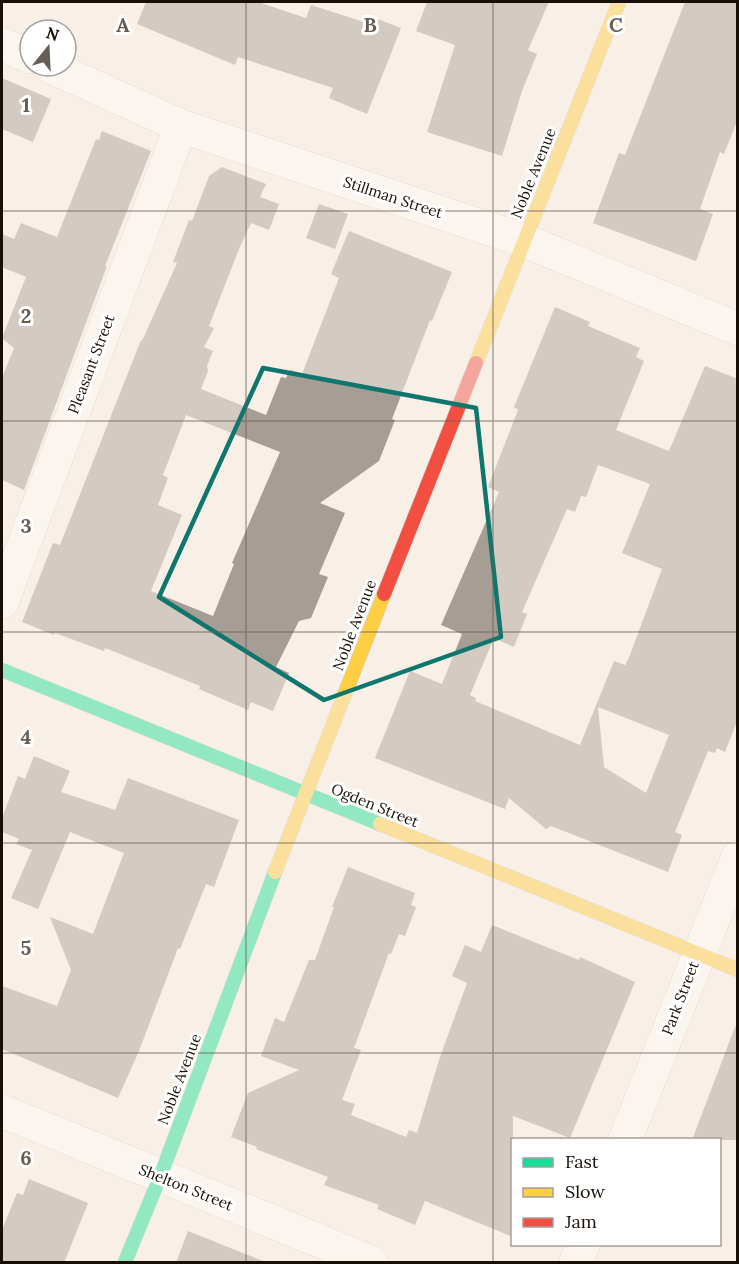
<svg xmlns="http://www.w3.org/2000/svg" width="739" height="1264" font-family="Lora,serif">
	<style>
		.building { fill: #a69d95; fill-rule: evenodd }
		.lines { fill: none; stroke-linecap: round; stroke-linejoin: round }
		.street-casing { stroke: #d2cac2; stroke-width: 34 }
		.fast-casing { stroke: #d2cac2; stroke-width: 15 }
		.slow-casing { stroke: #d2cac2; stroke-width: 15 }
		.jam-casing { stroke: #d2cac2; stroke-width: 15 }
		.street { stroke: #fefdfb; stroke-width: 33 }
		.fast { stroke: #16e098; stroke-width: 14 }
		.slow { stroke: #ffcf43; stroke-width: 14 }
		.jam { stroke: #f24e42; stroke-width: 14 }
		.marked { fill: none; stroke: #0f766e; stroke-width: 4.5; stroke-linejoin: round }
		.grid { fill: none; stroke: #665e55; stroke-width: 1.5; stroke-opacity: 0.55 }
		.labels { text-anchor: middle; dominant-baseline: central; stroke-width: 6; stroke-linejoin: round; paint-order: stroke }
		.street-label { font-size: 15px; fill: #181007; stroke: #fff }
		.grid-label { font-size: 20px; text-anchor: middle; font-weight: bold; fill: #665e55; stroke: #fff; stroke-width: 6; stroke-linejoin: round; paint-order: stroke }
	</style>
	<rect width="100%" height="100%" fill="#f8efe7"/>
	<path class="building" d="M146 2H258L306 18 311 5 367 23 370 16 401 28 367 114 329 98 333 88 238 57 235 65 137 24Z
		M427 2H549L528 50 537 54 522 91 502 156 427 132 455 45 416 31Z
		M685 2H738V119L724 154 720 152 700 209 713 214 696 261 593 223 619 153 625 155Z
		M2 78 51 99 33 142 2 129Z
		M102 131 151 151 105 266H107L24 490 2 480V378L14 348 2 338 26 277 2 267V234L14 239 21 223 57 237 96 139 99 140Z
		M222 167 266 184 260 197 279 204 269 230 251 223 239 249 209 326 214 328 204 347 213 351 207 366 208 371 201 389 266 415 281 377 286 378 290 369 302 374 339 278 331 274 349 231 452 272 432 321 430 320 392 419 395 420 379 461 320 503 345 513 319 574 328 577 311 618 299 621 276 667 289 673 273 711 251 702 248 710 199 689 200 686 105 648 104 651 55 633 54 635 22 622 53 543 60 545 141 340 142 341 177 263 173 262 189 220 192 221 209 176ZM186 415 280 452 232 563 234 564 213 616 151 591 182 515 158 505 168 478 163 475Z
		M319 204 348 214 335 249 306 238Z
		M555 307 590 322 588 326 640 348 636 357 644 361 616 430 669 451 705 366 738 379V719L725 752 717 748 715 753 708 751 675 832 682 835 668 872 551 826 546 829 509 798 505 809 375 758 410 671 442 684 462 634 441 625 499 492 488 487 518 410 514 407ZM598 465 650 484 622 553 662 569 628 660 625 665 614 661 580 745 475 701 476 698 470 695 494 638 514 647 527 614 522 612 567 509 575 512 581 496 586 497ZM598 707 669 735 646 793 604 767Z
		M34 756 70 771 61 792 115 810 128 778 239 820 214 887 206 884 180 949 178 948 139 1051 118 1098 2 1049V986L57 1006 71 970 50 917 93 934 124 853 70 832 38 909 11 898 32 850 16 844 19 839 2 832V818L18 776 25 779Z
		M348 867 415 893 411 905 416 907 405 936 399 934 391 954 389 953 354 1048 361 1050 342 1100 355 1104 351 1115 406 1137 409 1130 417 1133 439 1060 467 983 452 976 465 945 481 952 492 925 579 960 580 957 635 982 570 1138 513 1116V1237L425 1201 415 1225 377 1209 379 1205 324 1185 328 1177 256 1149 257 1147 231 1137 248 1093 299 1070 261 1056 275 1018 284 1022 309 960H315L334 907H332Z
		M735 1027H738V1140H692Z
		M29 1179 88 1203 64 1263H2V1230L17 1193 23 1195Z
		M188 1231 263 1261V1263H176Z"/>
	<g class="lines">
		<defs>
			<path id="street" d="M2 44 30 57
				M49 66 181 126 523 240 738 329
				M2 602 181 126
				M2 1111 371 1262
				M625 1140 738 857
				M576 1262 583 1244"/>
			<path id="fast" d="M2 670 380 824
				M125 1262 160 1177 275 872"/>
			<path id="slow" d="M476 363 619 2
				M380 824 738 970
				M275 872 384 594"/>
			<path id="jam" d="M384 594 476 363"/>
		</defs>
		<use href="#street" class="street-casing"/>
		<use href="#fast" class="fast-casing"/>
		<use href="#slow" class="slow-casing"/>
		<use href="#jam" class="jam-casing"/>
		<use href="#street" class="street"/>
		<use href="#fast" class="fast"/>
		<use href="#slow" class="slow"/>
		<use href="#jam" class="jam"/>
	</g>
	<path d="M0 0H739V1264H0ZM263 368 476 408 501 637 324 700 159 597Z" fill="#f8efe7" fill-opacity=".55" fill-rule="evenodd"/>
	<path class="marked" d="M263 368 476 408 501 637 324 700 159 597Z"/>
	<path class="grid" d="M246 2V1262M493 2V1262M2 211H738M2 421H738M2 632H738M2 843H738M2 1053H738"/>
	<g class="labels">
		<g class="street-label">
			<text transform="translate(533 173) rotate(-68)">Noble Avenue</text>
			<text transform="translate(393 197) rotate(18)">Stillman Street</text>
			<text transform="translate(91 364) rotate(-69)">Pleasant Street</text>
			<text transform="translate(354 625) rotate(-69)">Noble Avenue</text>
			<text transform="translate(375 805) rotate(22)">Ogden Street</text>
			<text transform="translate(680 998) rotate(-69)">Park Street</text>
			<text transform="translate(179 1079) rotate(-69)">Noble Avenue</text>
			<text transform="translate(186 1187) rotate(22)">Shelton Street</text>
		</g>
	</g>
	<g class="grid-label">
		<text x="123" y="32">A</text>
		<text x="370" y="32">B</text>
		<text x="616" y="32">C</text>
		<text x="26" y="112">1</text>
		<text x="26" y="323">2</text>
		<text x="26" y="533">3</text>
		<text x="26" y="744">4</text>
		<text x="26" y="955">5</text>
		<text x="26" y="1165">6</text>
	</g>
	<rect width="739" height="1264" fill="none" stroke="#181007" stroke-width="6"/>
	<rect x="511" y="1138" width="210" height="108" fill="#ffffff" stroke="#a39f9c" stroke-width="1.5"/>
	<rect x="523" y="1158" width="30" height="9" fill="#16e098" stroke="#a39f9c" stroke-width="1.5"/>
	<text x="565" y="1168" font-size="18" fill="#181007">Fast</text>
	<rect x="523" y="1188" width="30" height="9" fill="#ffcf43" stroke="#a39f9c" stroke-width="1.5"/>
	<text x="565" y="1198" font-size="18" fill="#181007">Slow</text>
	<rect x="523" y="1218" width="30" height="9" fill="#f24e42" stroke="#a39f9c" stroke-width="1.5"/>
	<text x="565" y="1228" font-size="18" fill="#181007">Jam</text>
	<g transform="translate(48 48) rotate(18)"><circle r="28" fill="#ffffff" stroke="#a39f9c" stroke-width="1.5"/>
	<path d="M0-4.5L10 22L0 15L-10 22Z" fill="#665e55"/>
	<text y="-9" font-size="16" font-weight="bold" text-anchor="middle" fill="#181007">N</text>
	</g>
</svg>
